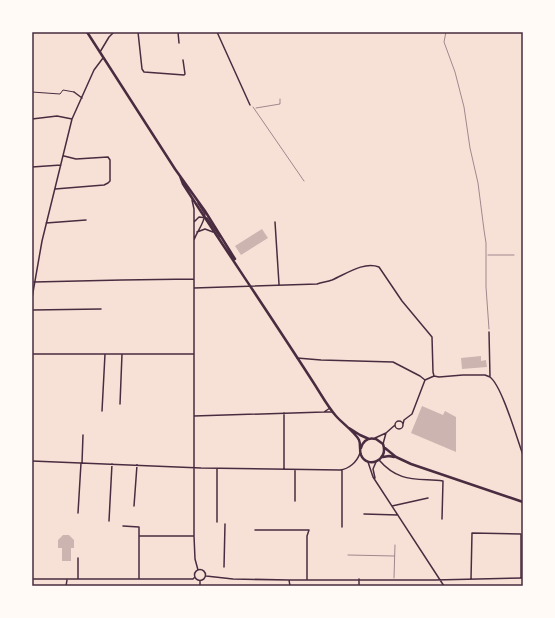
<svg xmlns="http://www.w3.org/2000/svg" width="555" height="618" font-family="'Titillium Web',sans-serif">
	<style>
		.building { fill: #ccb4b1 }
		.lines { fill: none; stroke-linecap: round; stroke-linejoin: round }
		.path { stroke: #4a2c40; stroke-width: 0.5 }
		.service { stroke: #4a2c40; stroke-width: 0.5 }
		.pedestrian { stroke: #4a2c40; stroke-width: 1 }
		.minor { stroke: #4a2c40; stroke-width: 1.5 }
		.primary { stroke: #4a2c40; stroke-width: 2.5 }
		.neatline { fill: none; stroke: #4a2c40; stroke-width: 1.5 }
	</style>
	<rect width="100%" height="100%" fill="#f7e1d7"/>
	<path class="building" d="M262 229 268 238 241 255 235 246Z
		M481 356V361L486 360 487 367 462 369 461 358Z
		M422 406 443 415 445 411 456 417V452L411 433Z
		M63 535H69L74 540V548H71V561H62V548H58V540Z"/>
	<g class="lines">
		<path class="path" d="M446 32 444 42 455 72 464 107 470 148 478 183 484 230 486 243V287L489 329
			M253 107 304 181
			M256 108 280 104V99
			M488 255H514"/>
		<path class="service" d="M348 555 394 556
			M394 578 395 545"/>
		<path class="pedestrian" d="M32 92 60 94 63 90 74 92"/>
		<path class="minor" d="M138 32 142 69 144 72 184 75 185 74 183 60
			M178 32 179 43
			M217 32 250 105
			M100 52 109 37 114 32
			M74 92 82 98
			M32 119 57 116 72 119
			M32 167 61 165
			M55 189 104 185 108 183 110 181V160L108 157 76 159 64 156
			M192 200 194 209V536L195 559 198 570
			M194 222 199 217 207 218 220 237
			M275 222 279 284
			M46 223 86 220
			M197 232 205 229 213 232
			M194 240C197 231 204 224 205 214L198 203
			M34 282 122 280 194 279
			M194 288 317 284C322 282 327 282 332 280 346 274 364 261 379 267L402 301 432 337 433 372 434 376
			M32 298 42 241 72 119 94 70 103 58
			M32 310 101 309
			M489 332 490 377C502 386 517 439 523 455
			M32 354H194
			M297 358 321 360 393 362 420 376 425 380
			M434 376 439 377 463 375H485L490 377
			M120 404 122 354
			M330 408 324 412H332
			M102 411 105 354
			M284 413V469
			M194 416 324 412
			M395 425a4 4 0 1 1 8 0a4 4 0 1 1-8 0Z
			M403 424 404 420 412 414 425 380 434 376
			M375 438 386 433 395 425
			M383 444 386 433
			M379 460C399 483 416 478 443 481L442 519
			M32 461 201 468 340 470C349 469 357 462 360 453
			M368 462 373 477 444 586
			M82 463 83 435
			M295 470V501
			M342 470V527
			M375 478 373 469 376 462
			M134 506 137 465
			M392 506 428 498
			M78 513 81 463
			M364 514 398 515
			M109 521 112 464
			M217 522V469
			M123 526 139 527V579
			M255 530H309L307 536V580
			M139 536H194
			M224 567 225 524
			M194.5 575a5.5 5.5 0 1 1 11 0a5.5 5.5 0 1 1-11 0Z
			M206 576 233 579 289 580H435L523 578
			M32 579H193L195 577
			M78 579V558
			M359 579V586
			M471 579 472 533 521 534V578
			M289 580 290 586
			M66 586 67 580
			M200 586V581"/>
		<path class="primary" d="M87 32 175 169 205 211 235 259
			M180 176 183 184C227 252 272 318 315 385 322 396 328 407 336 416 342 423 355 432 359 440 361 444 359 450 361 455 367 469 389 461 383 444L376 439C368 437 363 441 361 448
			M349 428 360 435 369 439
			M385 448 396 457 411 464 523 502
			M383 457 389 456 394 457"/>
	</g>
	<rect width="555" height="618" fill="none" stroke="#fffaf5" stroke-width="66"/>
	<rect x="33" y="33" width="489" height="552" class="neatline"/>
</svg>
